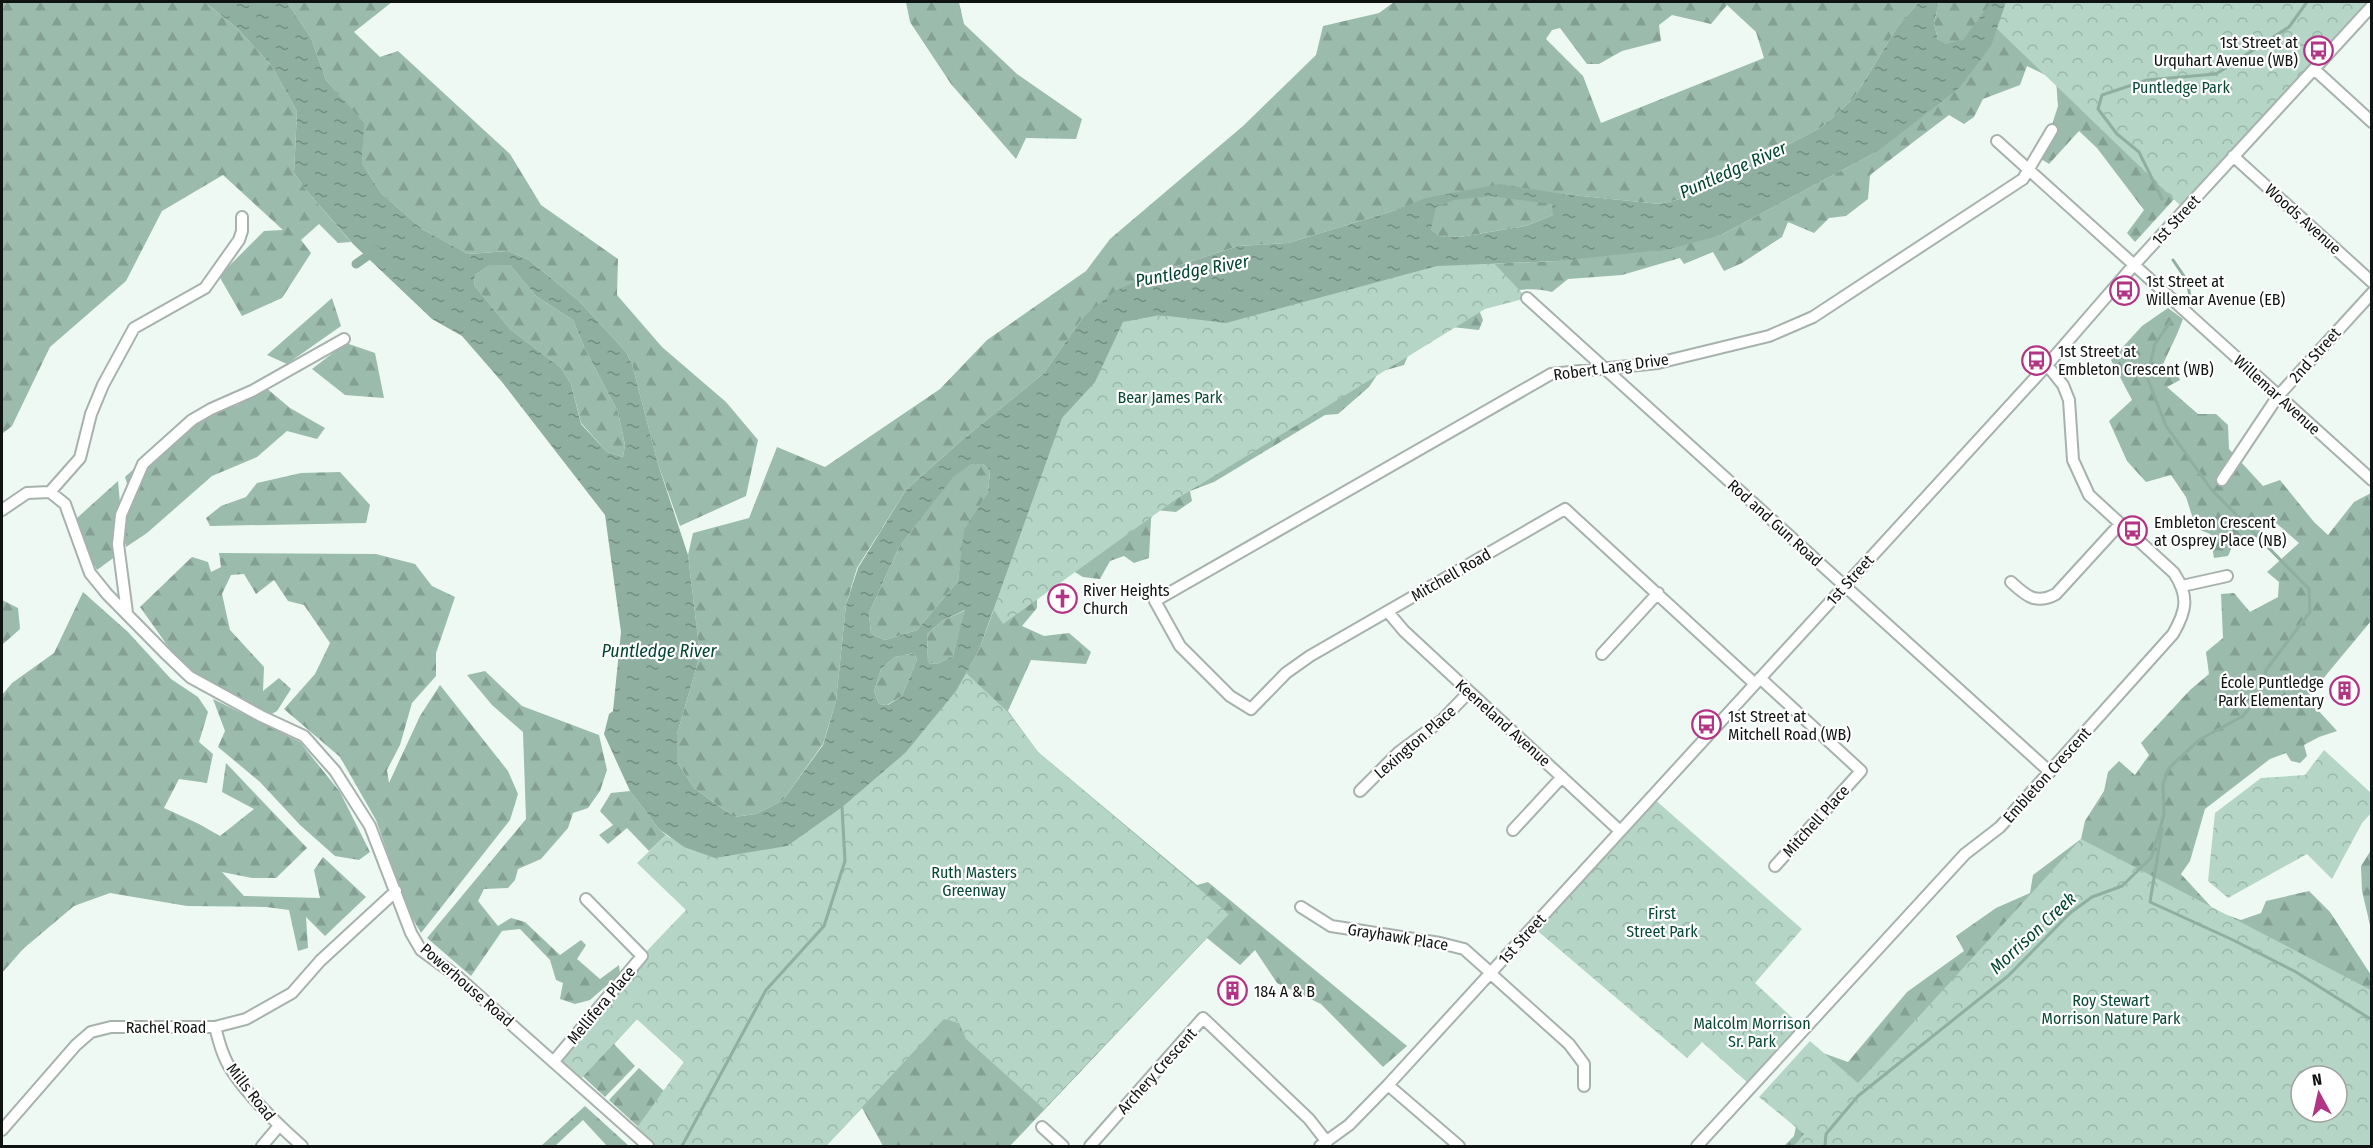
<svg xmlns="http://www.w3.org/2000/svg" width="2373" height="1148" font-family="'Fira Sans Condensed',sans-serif">
	<style>
		.forest { fill: url(#forest-firs); fill-rule: evenodd }
		.park { fill: url(#park-crowns); fill-rule: evenodd }
		.water { fill: url(#water-ripples); fill-rule: evenodd }
		.lines { fill: none; stroke-linecap: round; stroke-linejoin: round }
		.stream { stroke: #8fafa0; stroke-width: 3 }
		.canal { stroke: #8fafa0; stroke-width: 9 }
		.minor-casing { stroke: #a7b2ad; stroke-width: 14 }
		.minor { stroke: #fff; stroke-width: 10 }
		.labels { text-anchor: middle; dominant-baseline: central; stroke-width: 4.5; stroke-linejoin: round; paint-order: stroke }
		.poi-label { font-size: 16px; fill: #0f1311; stroke: #fff; text-anchor: start }
		.park-label { font-size: 16px; fill: #074834; stroke: #fff }
		.street-label { font-size: 16px; fill: #0f1311; stroke: #fff }
		.water-label { font-size: 18px; font-style: italic; fill: #024531; stroke: #fff }
	</style>
	<defs>
		<pattern id="forest-firs" width="22" height="20" patternUnits="userSpaceOnUse" patternTransform="scale(1.5)"><rect width="22" height="20" fill="#9bbbad"/><path d="M5 1l3.5 6h-7zM16 11l3.5 6h-7z" fill="#84a094"/></pattern>
		<pattern id="park-crowns" width="20" height="18" patternUnits="userSpaceOnUse" patternTransform="scale(1.5)"><rect width="20" height="18" fill="#b5d6c7"/><path d="M2 6a3 3 0 1 1 6 0M12 15a3 3 0 1 1 6 0" fill="none" stroke="#9ab7aa"/></pattern>
		<pattern id="water-ripples" width="26" height="14" patternUnits="userSpaceOnUse" patternTransform="scale(1.5)"><rect width="26" height="14" fill="#8fafa0"/><path d="M2 4q2-2 4 0t4 0M15 11q2-2 4 0t4 0" fill="none" stroke="#738d81"/></pattern>
	</defs>
	<rect width="100%" height="100%" fill="#eef9f4"/>
	<path class="forest" d="M2 2H205L237 28 271 65 297 111 294 173 307 191 351 242 338 243 319 224 301 240 311 253 282 298 242 316 219 276 264 231 283 230 223 175 162 211 126 281 50 347 12 426 2 434Z
		M287 2H392L354 32 380 57 398 51 510 154 541 205 618 259 617 295 662 347 726 402 758 440 746 496 680 526 658 464 632 364 626 352 579 301 529 260 508 251 468 254 422 229 381 193 362 163 363 123 326 80 311 38Z
		M906 2H959L964 24 1017 74 1082 119 1076 139 1026 138 1016 159 951 84 910 22Z
		M1394 2H1919L1898 26 1854 98 1822 127 1688 197 1660 204 1562 194 1553 204V215L1526 226 1460 237 1439 236 1431 229 1396 210 1288 243 1238 246 1150 275 1083 317 1044 373 962 440 906 490 857 568 846 605 836 701 823 744 783 800 756 814 734 817 694 788 677 762V734L700 655 688 555 693 533 749 518 777 447 825 467 940 389 987 340 1086 271 1110 239 1243 126 1316 55 1323 26 1379 13ZM1727 5 1756 32 1764 58 1601 123 1583 76 1546 39 1552 30 1560 28 1587 64H1599L1622 51 1661 41 1659 25 1672 15 1711 24Z
		M1939 2H2340L2269 95 2135 242 2127 233 2144 210 2097 148 2079 131 2049 164 2041 159 2058 106 2056 80 2027 66 2020 85 1983 99 1974 117 1964 124 1949 115 1870 175 1868 199 1846 216 1829 218 1814 233 1788 222 1782 237 1742 263 1724 271 1713 252 1684 264 1680 258 1622 275 1568 279 1552 292C1525 285 1502 293 1476 302L1483 320 1479 330 1452 327 1410 351 1404 365 1379 372 1369 387 1338 414 1325 415 1214 482 1190 491 1192 501 1176 512 1155 510 1151 519 1149 558 1134 563 1124 556 1110 561 1100 579 1083 577 1068 568 1037 595V608L1022 626 1044 636 1069 633 1091 652 1086 664 1031 660 1008 711 1038 752 1197 885 1208 882 1407 1046 1383 1067 1321 1004 1277 983 1255 950 1240 965 1207 938 1010 1146H883L862 1108 826 1146H659L609 1100 639 1068 664 1091 684 1062 637 1019 614 1044 635 1066 605 1097 560 1055 694 914 671 838 684 847 906 752 956 691 979 650 1042 478 1437 266 1558 261 1721 235 1878 151 1938 40 1934 23Z
		M490 265H510L536 296 573 320 585 349 618 412 625 445 623 457 607 452 581 423 571 384 561 368 510 329 474 285 475 275Z
		M332 298 341 326 287 364 267 355Z
		M2168 308 2183 319C2176 339 2166 355 2159 375L2175 368 2180 380 2167 387 2198 414H2216L2228 425 2229 449 2263 486 2280 480 2314 522 2328 535 2354 502 2371 493V621L2307 698 2337 731 2319 737 2304 745 2307 756 2300 763 2291 761 2286 753 2270 759 2205 809 2190 861 2181 874 2215 911 2241 920 2261 913 2266 901 2309 891 2330 912 2371 975V1146H1784L1794 1136 1800 1107 1823 1053 1848 1062 1907 992 1964 951 1956 936 1996 908 2030 893 2033 875 2081 839 2085 821 2104 791 2108 772 2119 761 2135 775 2149 755 2141 743 2190 690 2209 674 2206 652 2223 638 2221 594 2234 593 2250 612 2278 597 2279 582 2267 572 2299 543 2275 522 2249 542 2232 547 2228 556 2214 558 2210 534 2196 528 2186 497 2171 475 2146 482 2127 461 2109 421 2132 400 2111 360 2142 326ZM2301 1076H2337V1112H2301Z
		M346 343 375 353 384 398 345 395 312 369Z
		M264 386 290 408 325 428 317 439 287 431 257 457 212 476 147 533 126 547 122 529 133 503 125 477 172 435 214 413 238 405Z
		M972 464H983L990 471 988 492 965 530 958 581 917 630 885 640 871 634 869 613 899 547 954 475Z
		M340 472 370 505 366 523 210 526 206 518 221 506 246 497 257 483 301 473Z
		M118 481 120 503 112 538 116 556 97 570 89 555 77 518Z
		M219 553 376 554 415 564 432 586 455 597 436 653V676L412 703 400 745 387 770 389 783 420 716 440 685 508 771 518 794 510 820 421 933 407 909 376 820 340 757 284 709 315 674 330 643 304 605 288 601 274 580 256 594 244 574 231 575 222 594 230 630 264 667 263 691 279 678 291 689 277 711 268 716 199 690 140 607 192 557 208 562 211 572 221 567Z
		M83 592 128 632 171 679 198 697 208 712 199 742 213 754 207 783 179 779 164 808 199 824 220 836 254 809 222 792 226 763 307 848 276 878H252L222 872 244 896 320 898 314 870 323 857 366 897 325 936 306 917 308 948 298 951 289 910 266 907 187 906 110 893 74 906 23 949 2 973V695L12 683 54 653Z
		M2 600 18 608 20 629 2 645Z
		M966 610 953 656 937 664 928 663 927 634 942 621Z
		M914 653 917 659 902 696 887 705 879 704 874 691 881 669 895 657Z
		M485 671 522 706 599 735 607 770 600 791 588 808 573 813 568 828 541 859 518 869 515 880 508 888 484 889 478 901 498 926 511 918 525 922 560 955 581 940 586 945 577 959 600 979 619 965 620 974 590 1000 575 1004 560 999 563 983 556 980 550 960 520 929 502 931 471 976 427 938 526 819 523 732 492 705 467 675Z
		M213 699 300 742 340 792 370 852 359 860 335 856 300 825 260 782 218 747 225 731Z
		M630 791 659 829 666 835 649 851 627 828 608 844 599 835 613 825 600 811 611 793Z
		M2371 850V929L2362 891 2361 866Z
		M585 1106 629 1146H607L583 1120 555 1146H541Z"/>
	<path class="park" d="M1997 2H2371L2185 210 1992 24Z
		M1488 257 1527 298 1485 309 1175 500 1003 624 988 601 1043 427 1109 329 1133 312Z
		M966 673 1007 711 1038 752 1229 914 1044 1109 966 1039 959 1023 944 1019 826 1146H648L633 1133 684 1062 637 1019 578 1082 554 1061 642 956 686 910 637 863 666 835 684 847 787 846 842 807 906 752 956 691Z
		M2324 750 2371 793V813L2362 823 2332 879 2307 854 2228 898 2208 881 2215 813 2261 778 2305 775Z
		M1652 797 1802 929 1755 983 1800 1025 1748 1083 1702 1042 1687 1058 1533 927Z
		M2081 839 2371 990V1146H1794L1804 1134 1759 1097 1810 1041 1858 1083ZM2301 1076H2337V1112H2301Z"/>
	<path class="water" d="M205 2H287L311 38 326 80 364 123 362 163 381 193 422 229 468 254 508 251 529 260 579 301 626 352 632 364 658 464 688 555 700 655 677 734V762L694 788 734 817 756 814 783 800 823 745 836 701 846 605 858 568 906 490 962 440 1044 373 1083 317 1115 291 1150 275 1238 246 1288 243 1396 210 1426 198 1500 184 1562 194 1660 204 1688 197 1822 127 1854 98 1898 26 1919 2H1939L1934 23 1938 40 1946 44 1963 40 1991 2H2006L1991 46 1959 88 1878 151 1721 235 1670 249 1558 261 1437 266 1226 323 1160 315 1123 322 1095 382 1062 418 979 650 956 691 906 752 842 807 787 846 715 858 684 847 659 829 630 791 604 734 609 714 613 711 621 632 605 515 502 382 462 336 432 319 353 244 307 191 294 173 297 111 271 65 237 28ZM1490 196 1552 204 1553 215 1526 226 1460 237 1439 236 1431 229 1436 207 1454 200ZM490 265H510L536 296 573 320 585 349 618 412 625 445 623 457 607 452 581 424 571 384 561 368 510 329 474 285 475 275ZM972 464H983L990 471 988 492 964 530 958 581 917 630 885 640 871 634 869 613 899 547 954 476ZM965 610 953 656 937 664 928 663 927 634 942 621ZM914 653 917 659 902 696 888 705 879 704 874 691 881 669 895 657Z"/>
	<g class="lines">
		<path class="stream" d="M2162 199 2139 152 2117 134 2098 109 2102 95 2147 80 2216 74 2289 27 2307 2
			M2173 260 2188 282 2190 300
			M2162 829 2150 902 2233 940 2296 972 2372 1020
			M682 1146 766 990 824 926 845 861 842 807
			M1825 1146 1826 1134 1858 1096 2008 976 2070 913 2092 897 2122 886 2151 858 2164 815 2163 784 2169 768 2199 740 2243 716 2260 694 2266 670 2310 612 2309 589 2211 489 2166 426 2147 377 2155 344 2170 322"/>
		<path class="canal" d="M356 264 376 250"/>
		<defs>
			<path id="minor" d="M2314 69 2372 122
				M1997 141 2372 480
				M2233 156 2372 282
				M1527 298 2050 772
				M2222 480 2278 396 2372 293
				M50 492 80 458 91 414 103 385 134 328 205 288 239 240 242 231V217
				M2 510 27 493 50 492 65 504 90 573 107 594 167 655 190 677 261 716 304 736 335 771 370 826 411 933 421 950 458 977 648 1146
				M2011 582C2026 596 2036 605 2056 594L2120 524
				M2182 586 2227 576
				M1388 612 1404 631 1620 831
				M127 613 118 544 121 515 143 464 192 420 211 409 252 391 344 339
				M1602 654 1658 593
				M1760 678 1861 771 1775 866
				M1755 684 1565 509 1310 656 1286 673 1251 709 1230 696 1180 646 1155 601 1551 374 1658 363 1769 336 1813 317 2023 179 2052 130
				M1360 791 1399 752 1442 720 1469 692
				M1513 830 1562 777
				M1301 907 1331 926 1440 943 1464 949 1491 973
				M1490 973 1569 1044 1584 1064V1086
				M215 1027C219 1042 223 1058 232 1071 251 1099 277 1124 302 1146
				M554 1061 642 956 586 899
				M1388 1085 1459 1146
				M1042 1127 1063 1146
				M2 1130 76 1045 91 1032 111 1027H215L246 1019 292 993 320 961 396 891
				M262 1146 279 1126
				M1090 1146 1203 1018 1309 1119 1327 1142
				M1320 1146 1349 1125 1388 1085 2047 365 2133 266 2372 6
				M1697 1146 1965 854 2000 827 2173 634C2187 610 2189 596 2174 573L2089 495 2073 460 2069 400 2063 385 2047 365"/>
		</defs>
		<use href="#minor" class="minor-casing"/>
		<use href="#minor" class="minor"/>
	</g>
	<defs>
		<symbol id="bus-ring" viewBox="-11 -11 22 22"><circle r="9.5" fill="#fff" stroke="#b23484" stroke-width="1.5"/><path d="M-5-6H5V4H4V6H2V4H-2V6H-4V4H-5ZM-3.5-4V0h7V-4ZM-3.5 1.2v1.5H-2V1.2ZM2 1.2v1.5H3.5V1.2Z" fill="#b23484"/></symbol>
		<symbol id="church-ring" viewBox="-11 -11 22 22"><circle r="9.5" fill="#fff" stroke="#b23484" stroke-width="1.5"/><path d="M-1.2-6h2.4v3.5h3.3v2.4h-3.3V6h-2.4V-.1h-3.3v-2.4h3.3Z" fill="#b23484"/></symbol>
		<symbol id="building-ring" viewBox="-11 -11 22 22"><circle r="9.5" fill="#fff" stroke="#b23484" stroke-width="1.5"/><path d="M-4-6H4V6H1V3H-1V6H-4ZM-2.5-4.3h1.7v1.8h-1.7ZM.8-4.3h1.7v1.8H.8ZM-2.5-1h1.7V.8h-1.7ZM.8-1h1.7V.8H.8Z" fill="#b23484"/></symbol>
	</defs>
	<g fill-rule="evenodd">
		<use href="#bus-ring" x="2302" y="34" width="33" height="33"/>
		<use href="#bus-ring" x="2108" y="274" width="33" height="33"/>
		<use href="#bus-ring" x="2020" y="344" width="33" height="33"/>
		<use href="#bus-ring" x="2116" y="514" width="33" height="33"/>
		<use href="#church-ring" x="1046" y="582" width="33" height="33"/>
		<use href="#building-ring" x="2328" y="674" width="33" height="33"/>
		<use href="#bus-ring" x="1690" y="708" width="33" height="33"/>
		<use href="#building-ring" x="1216" y="974" width="33" height="33"/>
	</g>
	<g class="labels">
		<g class="poi-label">
			<text x="2298" y="42" text-anchor="end">1st Street at<tspan x="2298" dy="18">Urquhart Avenue (WB)</tspan></text>
			<text x="2146" y="281">1st Street at<tspan x="2146" dy="18">Willemar Avenue (EB)</tspan></text>
			<text x="2058" y="351">1st Street at<tspan x="2058" dy="18">Embleton Crescent (WB)</tspan></text>
			<text x="2154" y="522">Embleton Crescent<tspan x="2154" dy="18">at Osprey Place (NB)</tspan></text>
			<text x="1083" y="590">River Heights<tspan x="1083" dy="18">Church</tspan></text>
			<text x="2324" y="682" text-anchor="end">École Puntledge<tspan x="2324" dy="18">Park Elementary</tspan></text>
			<text x="1728" y="716">1st Street at<tspan x="1728" dy="18">Mitchell Road (WB)</tspan></text>
			<text x="1254" y="991">184 A &amp; B</text>
		</g>
		<g class="park-label">
			<text x="2181" y="87">Puntledge Park</text>
			<text x="1170" y="397">Bear James Park</text>
			<text x="974" y="872">Ruth Masters<tspan x="974" dy="18">Greenway</tspan></text>
			<text x="1662" y="913">First<tspan x="1662" dy="18">Street Park</tspan></text>
			<text x="2111" y="1000">Roy Stewart<tspan x="2111" dy="18">Morrison Nature Park</tspan></text>
			<text x="1752" y="1023">Malcolm Morrison<tspan x="1752" dy="18">Sr. Park</tspan></text>
		</g>
		<g class="street-label">
			<text transform="translate(2303 219) rotate(42)">Woods Avenue</text>
			<text transform="translate(2176 220) rotate(-47)">1st Street</text>
			<text transform="translate(2315 355) rotate(-48)">2nd Street</text>
			<text transform="translate(1611 367) rotate(-8)">Robert Lang Drive</text>
			<text transform="translate(2277 395) rotate(42)">Willemar Avenue</text>
			<text transform="translate(1775 523) rotate(42)">Rod and Gun Road</text>
			<text transform="translate(1451 575) rotate(-30)">Mitchell Road</text>
			<text transform="translate(1850 580) rotate(-48)">1st Street</text>
			<text transform="translate(1503 723) rotate(42)">Keeneland Avenue</text>
			<text transform="translate(1415 742) rotate(-41)">Lexington Place</text>
			<text transform="translate(2047 775) rotate(-48)">Embleton Crescent</text>
			<text transform="translate(1816 821) rotate(-48)">Mitchell Place</text>
			<text transform="translate(1398 937) rotate(9)">Grayhawk Place</text>
			<text transform="translate(1522 939) rotate(-48)">1st Street</text>
			<text transform="translate(467 985) rotate(41)">Powerhouse Road</text>
			<text transform="translate(601 1005) rotate(-50)">Mellifera Place</text>
			<text x="166" y="1027">Rachel Road</text>
			<text transform="translate(1157 1071) rotate(-48)">Archery Crescent</text>
			<text transform="translate(251 1092) rotate(52)">Mills Road</text>
		</g>
		<g class="water-label">
			<text transform="translate(1733 170) rotate(-24)">Puntledge River</text>
			<text transform="translate(1192 271) rotate(-10)">Puntledge River</text>
			<text x="659" y="651">Puntledge River</text>
			<text transform="translate(2033 933) rotate(-43)">Morrison Creek</text>
		</g>
	</g>
	<rect width="2373" height="1148" fill="none" stroke="#0f1311" stroke-width="6"/>
	<g transform="translate(2319 1094) rotate(352)"><circle r="28" fill="#ffffff" stroke="#9fa1a0" stroke-width="1.5"/>
	<path d="M0-4.5L10 22L0 15L-10 22Z" fill="#b23484"/>
	<text y="-9" font-size="16" font-weight="bold" text-anchor="middle" fill="#0f1311">N</text>
	</g>
</svg>
